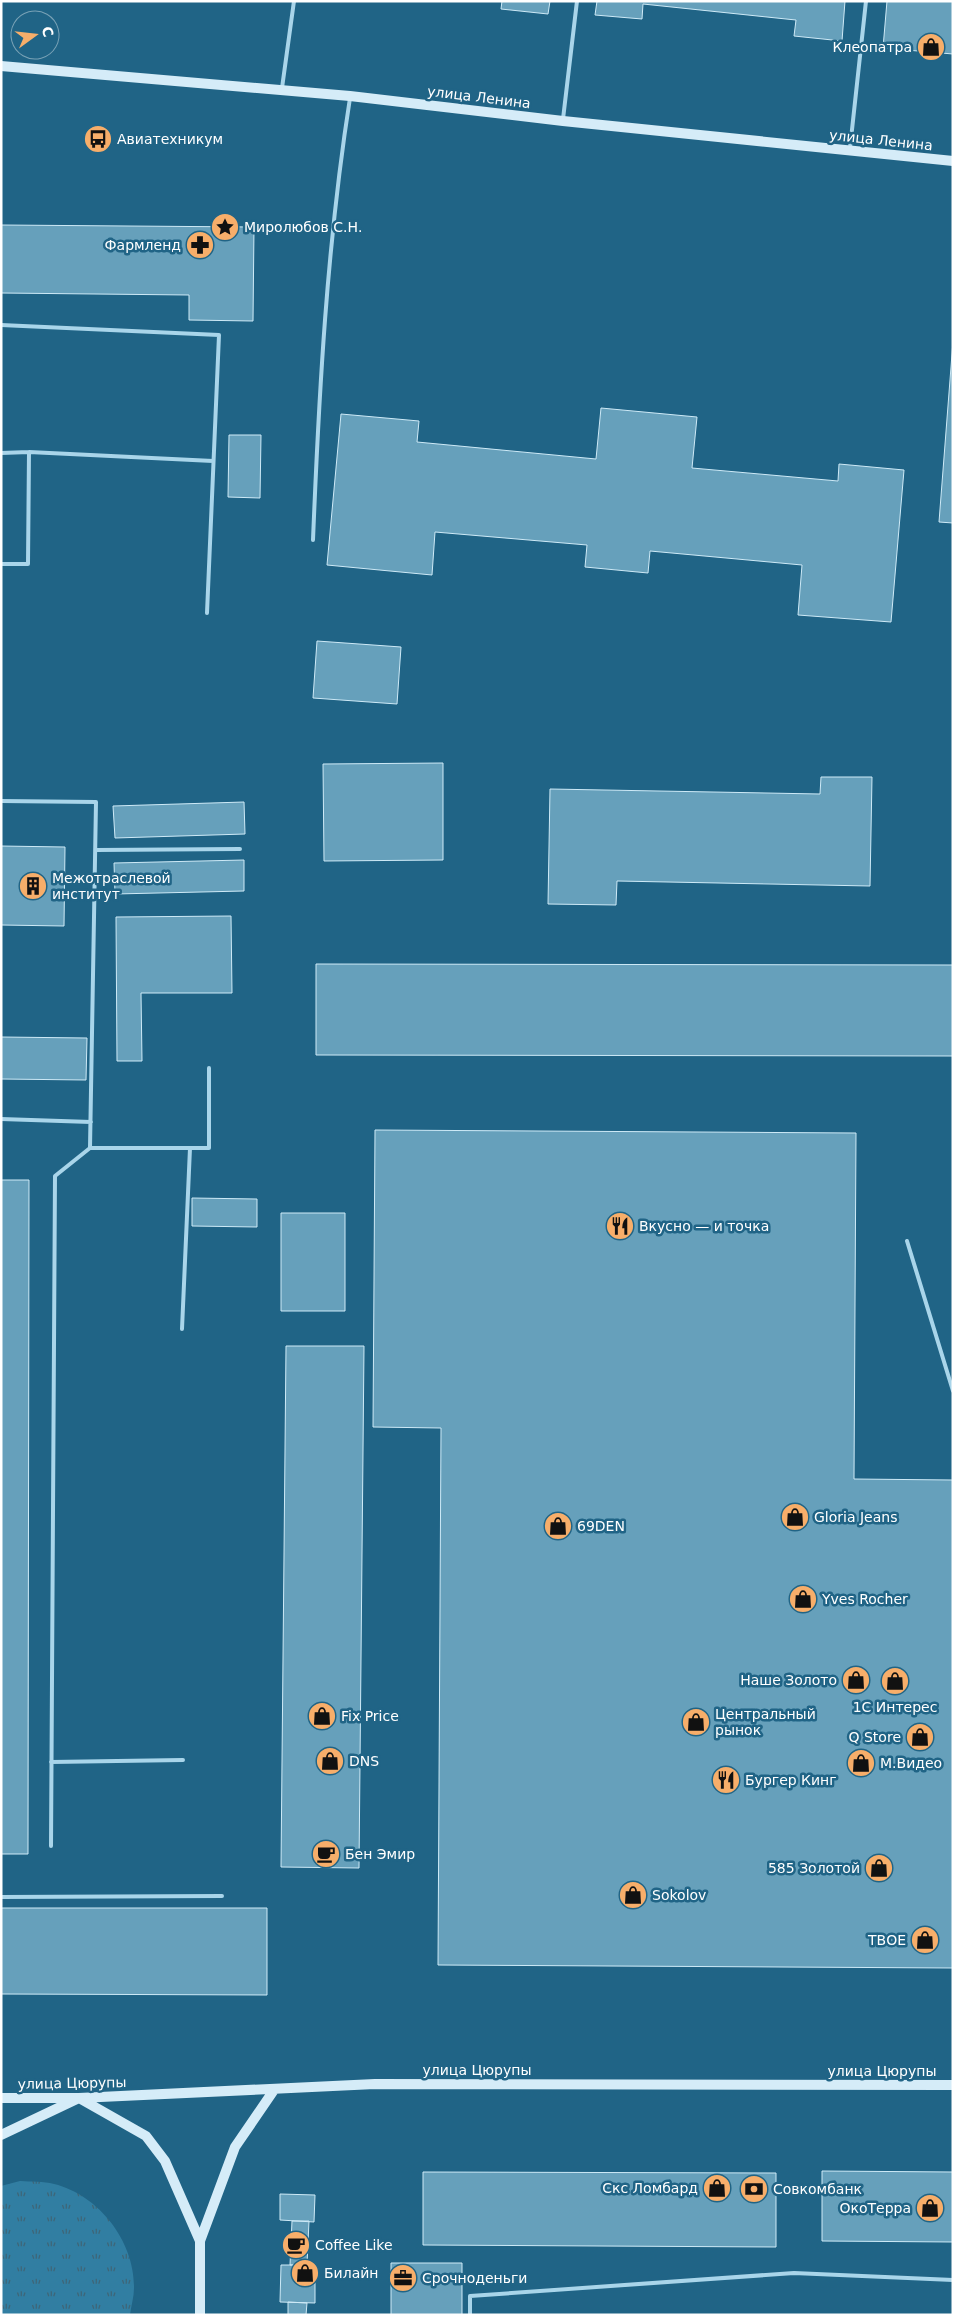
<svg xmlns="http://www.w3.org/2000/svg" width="954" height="2316" font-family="'DejaVu Sans',sans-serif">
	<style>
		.grass { fill: url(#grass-tufts) }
		.building { fill: #66a0bb; stroke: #ceeaf7 }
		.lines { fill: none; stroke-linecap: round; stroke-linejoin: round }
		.lane { stroke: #a9d5ea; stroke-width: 4 }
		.secondary { stroke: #d5ecf8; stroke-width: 10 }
		.labels { text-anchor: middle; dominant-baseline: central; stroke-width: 5; stroke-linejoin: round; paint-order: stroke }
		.poi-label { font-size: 14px; fill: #fff; stroke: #206486; text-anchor: start }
		.street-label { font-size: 14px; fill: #fff; stroke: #206486 }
	</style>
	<defs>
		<pattern id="grass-tufts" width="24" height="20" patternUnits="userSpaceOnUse" patternTransform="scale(1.25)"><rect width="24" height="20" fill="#317ea2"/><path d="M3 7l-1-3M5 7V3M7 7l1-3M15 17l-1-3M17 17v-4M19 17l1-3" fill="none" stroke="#3e6577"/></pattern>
	</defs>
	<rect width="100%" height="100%" fill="#206486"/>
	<path class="grass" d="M20 2181C31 2182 43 2181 54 2184 99 2195 135 2242 134 2288 134 2297 131 2306 130 2315H1V2186Z"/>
	<path class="building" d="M502 1H550L548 14 501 9Z
		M597 1H845L842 41 794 36 796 20 786 19 643 4 642 19 595 15Z
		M887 1H953V54L883 48Z
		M1 225 254 227 253 321 189 320V295L1 293Z
		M953 341V523L939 522Z
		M601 408 697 417 692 468 838 481 839 464 904 470 891 622 798 615 802 565 650 551 648 573 585 567 587 545 435 532 432 575 327 565 341 414 419 421 417 442 596 459Z
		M229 435H261L260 498 228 497Z
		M317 641 401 647 397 704 313 698Z
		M443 763V860L324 861 323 764Z
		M821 777H872L870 886 617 881 616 905 548 904 550 789 820 794Z
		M244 802 245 834 115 838 113 806Z
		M1 846 65 847 64 926 1 925Z
		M244 860V891L115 894 114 863Z
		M231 916 232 993H141L142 1061H117L116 917Z
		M316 964 953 965V1056L316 1055Z
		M1 1037 87 1038 86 1080 1 1079Z
		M375 1130 856 1133 854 1479 953 1480V1968L438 1965 441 1428 373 1427Z
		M1 1180H29L28 1854H1Z
		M192 1198 257 1199V1227L192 1226Z
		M281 1213H345V1311H281Z
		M286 1346H364L359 1868 281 1867Z
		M1 1908H267V1995L1 1994Z
		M822 2171 953 2172V2242L822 2241Z
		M423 2172 776 2173V2247L423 2245Z
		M280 2194 315 2195 314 2222 280 2220Z
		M292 2221H309L307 2265H290Z
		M391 2263H462V2315H391Z
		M281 2265H315V2303L280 2302Z
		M288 2302 307 2303 306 2315H288Z"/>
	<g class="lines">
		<path class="lane" d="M282 88 294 1
			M563 119 577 1
			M850 148 866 1
			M1 325 219 335 207 613
			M29 452 213 461
			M1 453 29 452 28 564H1
			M313 540C319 392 327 244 350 98
			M1 801 96 802 90 1148 55 1176 51 1846
			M96 850 240 849
			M1 1119 91 1122
			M90 1148H209V1068
			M907 1241 953 1391
			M182 1329 190 1148
			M51 1762 183 1760
			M1 1897 222 1896
			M470 2315V2296L794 2273 953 2280"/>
		<path class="secondary" d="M1 66 350 96 563 121 953 161
			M1 2098H79L375 2084 953 2085
			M1 2135 79 2098 146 2136 165 2161 200 2241V2315
			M200 2241 235 2147 274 2090"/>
	</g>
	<defs>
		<symbol id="shop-disc" viewBox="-11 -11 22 22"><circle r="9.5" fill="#f7ae6a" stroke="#206486"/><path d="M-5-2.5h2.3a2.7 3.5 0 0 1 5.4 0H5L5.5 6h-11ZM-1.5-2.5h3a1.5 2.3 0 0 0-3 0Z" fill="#111"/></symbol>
		<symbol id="bus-disc" viewBox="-11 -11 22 22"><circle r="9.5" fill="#f7ae6a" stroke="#206486"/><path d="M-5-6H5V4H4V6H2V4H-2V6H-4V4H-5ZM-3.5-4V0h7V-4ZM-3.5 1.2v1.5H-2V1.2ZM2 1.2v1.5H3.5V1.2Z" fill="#111"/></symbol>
		<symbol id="sight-disc" viewBox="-11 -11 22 22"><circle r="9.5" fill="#f7ae6a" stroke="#206486"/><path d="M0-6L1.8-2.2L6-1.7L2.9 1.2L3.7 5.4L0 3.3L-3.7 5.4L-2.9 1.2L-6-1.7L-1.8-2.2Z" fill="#111"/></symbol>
		<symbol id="pharmacy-disc" viewBox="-11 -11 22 22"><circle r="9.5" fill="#f7ae6a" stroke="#206486"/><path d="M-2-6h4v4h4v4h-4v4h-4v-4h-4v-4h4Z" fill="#111"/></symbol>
		<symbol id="building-disc" viewBox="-11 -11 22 22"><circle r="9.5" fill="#f7ae6a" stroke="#206486"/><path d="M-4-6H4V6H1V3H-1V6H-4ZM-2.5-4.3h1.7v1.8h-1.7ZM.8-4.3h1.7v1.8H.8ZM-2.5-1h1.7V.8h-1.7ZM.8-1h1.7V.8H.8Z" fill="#111"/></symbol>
		<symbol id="restaurant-disc" viewBox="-11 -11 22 22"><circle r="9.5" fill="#f7ae6a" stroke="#206486"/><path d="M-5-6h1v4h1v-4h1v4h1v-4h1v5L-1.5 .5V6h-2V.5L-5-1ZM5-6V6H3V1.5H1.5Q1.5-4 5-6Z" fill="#111"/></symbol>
		<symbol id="cafe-disc" viewBox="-11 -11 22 22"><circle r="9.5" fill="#f7ae6a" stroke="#206486"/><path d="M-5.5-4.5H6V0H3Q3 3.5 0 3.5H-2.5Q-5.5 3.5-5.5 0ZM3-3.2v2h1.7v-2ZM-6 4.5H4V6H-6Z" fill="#111"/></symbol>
		<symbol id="bank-disc" viewBox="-11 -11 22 22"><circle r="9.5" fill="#f7ae6a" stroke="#206486"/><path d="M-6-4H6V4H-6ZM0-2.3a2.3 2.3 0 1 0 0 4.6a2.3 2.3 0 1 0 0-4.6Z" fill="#111"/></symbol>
		<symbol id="office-disc" viewBox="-11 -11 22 22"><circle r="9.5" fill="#f7ae6a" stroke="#206486"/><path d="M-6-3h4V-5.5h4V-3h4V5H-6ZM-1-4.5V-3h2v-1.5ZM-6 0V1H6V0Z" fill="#111"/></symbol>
	</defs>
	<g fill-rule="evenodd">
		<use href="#shop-disc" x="915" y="31" width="32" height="32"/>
		<use href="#bus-disc" x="82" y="123" width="32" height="32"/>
		<use href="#sight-disc" x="209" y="211" width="32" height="32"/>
		<use href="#pharmacy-disc" x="184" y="229" width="32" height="32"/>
		<use href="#building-disc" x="17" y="870" width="32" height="32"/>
		<use href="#restaurant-disc" x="604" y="1210" width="32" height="32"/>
		<use href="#shop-disc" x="779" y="1501" width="32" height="32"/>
		<use href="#shop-disc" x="542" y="1510" width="32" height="32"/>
		<use href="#shop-disc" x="787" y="1583" width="32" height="32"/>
		<use href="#shop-disc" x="840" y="1664" width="32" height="32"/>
		<use href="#shop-disc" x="879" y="1665" width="32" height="32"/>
		<use href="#shop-disc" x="306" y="1700" width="32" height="32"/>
		<use href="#shop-disc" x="680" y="1706" width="32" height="32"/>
		<use href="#shop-disc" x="904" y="1721" width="32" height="32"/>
		<use href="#shop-disc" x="314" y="1745" width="32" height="32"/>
		<use href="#shop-disc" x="845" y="1747" width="32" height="32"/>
		<use href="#restaurant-disc" x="710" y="1764" width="32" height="32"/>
		<use href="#cafe-disc" x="310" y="1838" width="32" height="32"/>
		<use href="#shop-disc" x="863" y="1852" width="32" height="32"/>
		<use href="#shop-disc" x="617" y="1879" width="32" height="32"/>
		<use href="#shop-disc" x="909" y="1924" width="32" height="32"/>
		<use href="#shop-disc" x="701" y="2172" width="32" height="32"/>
		<use href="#bank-disc" x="738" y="2173" width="32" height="32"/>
		<use href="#shop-disc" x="914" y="2192" width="32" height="32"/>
		<use href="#cafe-disc" x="280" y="2229" width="32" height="32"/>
		<use href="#shop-disc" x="289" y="2257" width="32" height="32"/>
		<use href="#office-disc" x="387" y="2262" width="32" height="32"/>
	</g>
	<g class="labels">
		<g class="poi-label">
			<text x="912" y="47" text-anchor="end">Клеопатра</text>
			<text x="117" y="139">Авиатехникум</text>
			<text x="244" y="227">Миролюбов С.Н.</text>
			<text x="181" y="245" text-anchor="end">Фармленд</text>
			<text x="52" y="878">Межотраслевой<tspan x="52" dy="16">институт</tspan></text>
			<text x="639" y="1226">Вкусно — и точка</text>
			<text x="814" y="1517">Gloria Jeans</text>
			<text x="577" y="1526">69DEN</text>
			<text x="822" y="1599">Yves Rocher</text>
			<text x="837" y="1680" text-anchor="end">Наше Золото</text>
			<text x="895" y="1707" text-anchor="middle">1С Интерес</text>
			<text x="715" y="1714">Центральный<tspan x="715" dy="16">рынок</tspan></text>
			<text x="341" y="1716">Fix Price</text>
			<text x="901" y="1737" text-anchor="end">Q Store</text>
			<text x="349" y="1761">DNS</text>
			<text x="880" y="1763">М.Видео</text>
			<text x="745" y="1780">Бургер Кинг</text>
			<text x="345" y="1854">Бен Эмир</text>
			<text x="860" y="1868" text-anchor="end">585 Золотой</text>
			<text x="652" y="1895">Sokolov</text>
			<text x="906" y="1940" text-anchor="end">ТВОЕ</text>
			<text x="698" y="2188" text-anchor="end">Скс Ломбард</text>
			<text x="773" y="2189">Совкомбанк</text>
			<text x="911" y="2208" text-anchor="end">ОкоТерра</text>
			<text x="315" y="2245">Coffee Like</text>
			<text x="324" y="2273">Билайн</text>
			<text x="422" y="2278">Срочноденьги</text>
		</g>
		<g class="street-label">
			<text transform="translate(479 97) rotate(7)">улица Ленина</text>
			<text transform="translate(881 140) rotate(6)">улица Ленина</text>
			<text x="477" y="2070">улица Цюрупы</text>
			<text x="882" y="2071">улица Цюрупы</text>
			<text transform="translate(72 2083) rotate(-1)">улица Цюрупы</text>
		</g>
	</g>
	<rect width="954" height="2316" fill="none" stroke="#ffffff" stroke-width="5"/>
	<g transform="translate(35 35) rotate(75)"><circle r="24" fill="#206486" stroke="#79a2b6"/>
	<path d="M0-4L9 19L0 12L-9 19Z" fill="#f7ae6a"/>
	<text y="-8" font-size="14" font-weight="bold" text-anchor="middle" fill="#ffffff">С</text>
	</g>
</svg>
